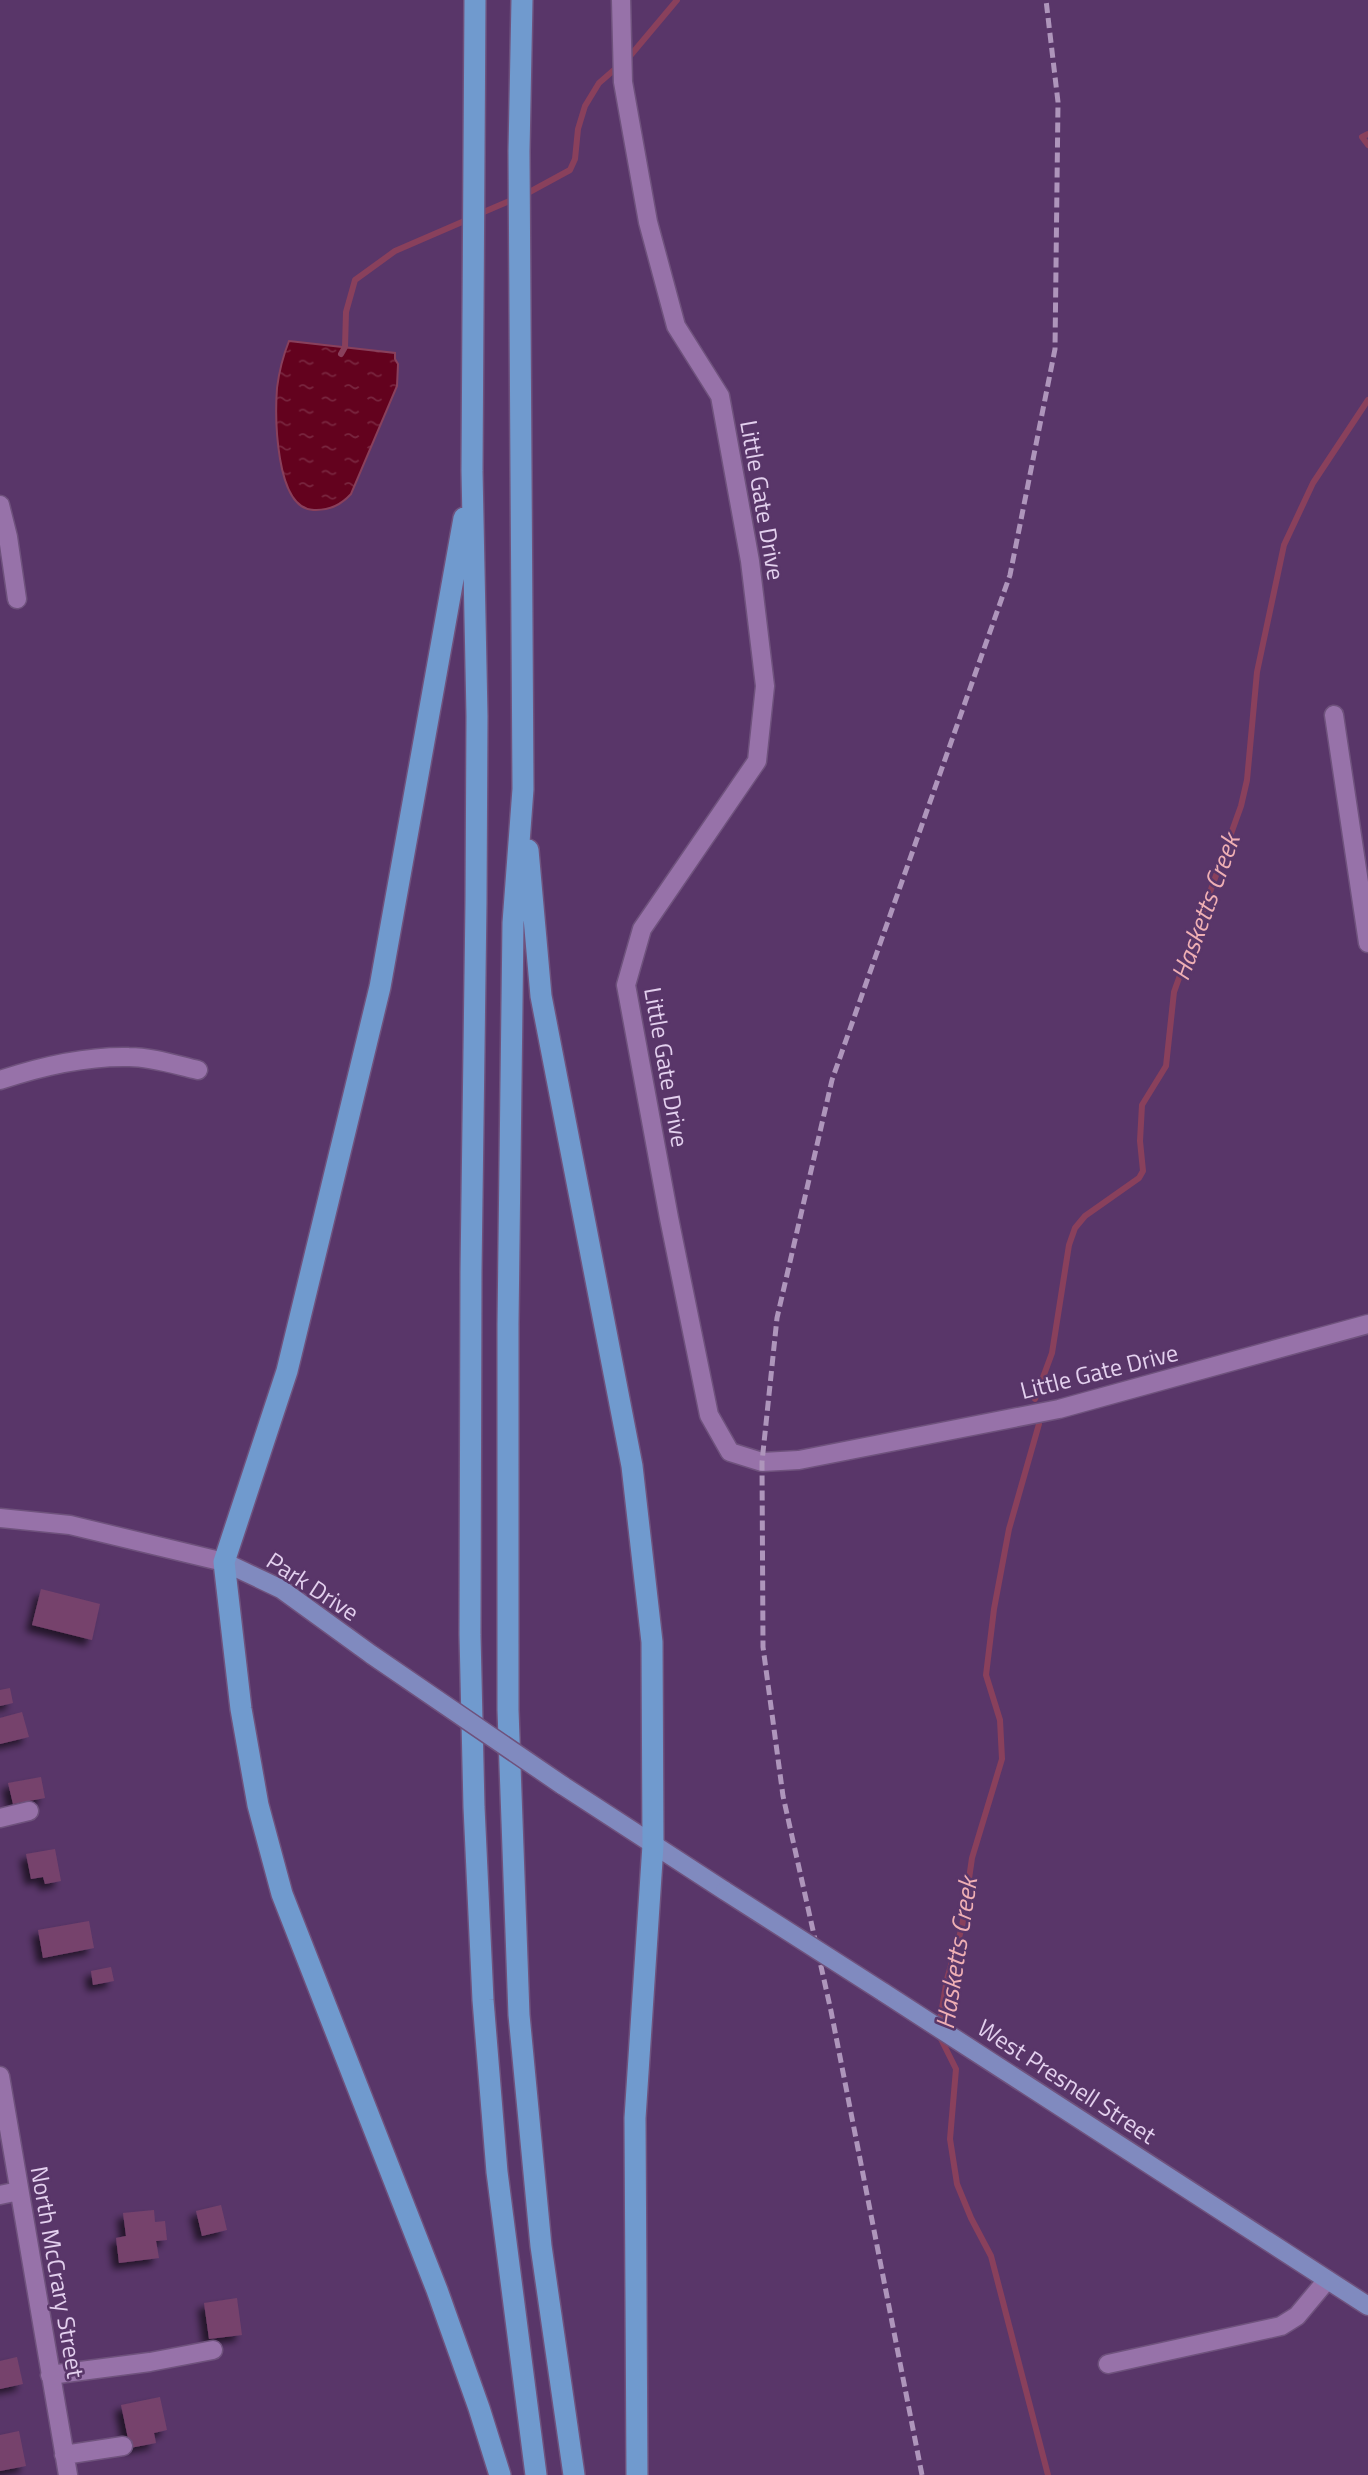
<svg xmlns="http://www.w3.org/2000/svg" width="1368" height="2475" font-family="'Titillium Web',sans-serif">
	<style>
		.water { fill: url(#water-ripples); stroke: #89405c; stroke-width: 2 }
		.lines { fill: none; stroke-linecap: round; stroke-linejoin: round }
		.stream { stroke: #89405c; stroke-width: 6 }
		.building { fill: #76436c; filter: url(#shadow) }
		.minor-casing { stroke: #6f527d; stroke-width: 21 }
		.major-casing { stroke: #6f527d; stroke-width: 21 }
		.highway-casing { stroke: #6f527d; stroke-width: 24 }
		.minor { stroke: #9772a9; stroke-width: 18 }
		.major { stroke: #808abf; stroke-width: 18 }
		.highway { stroke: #709ace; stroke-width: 21 }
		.rail { stroke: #ae95bb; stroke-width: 5; stroke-dasharray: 10 5; stroke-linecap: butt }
		.major-bridge-casing { stroke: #6f527d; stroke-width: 21; stroke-linecap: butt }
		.major-bridge { stroke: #808abf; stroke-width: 18 }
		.labels { text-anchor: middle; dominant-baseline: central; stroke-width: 5; stroke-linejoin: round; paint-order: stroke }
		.street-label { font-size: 24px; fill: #e3d0ee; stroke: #593669 }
		.water-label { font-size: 26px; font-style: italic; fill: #efafb4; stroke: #593669 }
	</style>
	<defs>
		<pattern id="water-ripples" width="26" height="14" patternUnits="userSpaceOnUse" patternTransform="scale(1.75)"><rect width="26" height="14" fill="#63021e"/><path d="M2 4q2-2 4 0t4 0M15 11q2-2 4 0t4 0" fill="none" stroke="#79263f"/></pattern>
		<filter id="shadow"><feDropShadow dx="-6" dy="6" stdDeviation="3.5" flood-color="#0009"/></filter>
	</defs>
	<rect width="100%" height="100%" fill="#593669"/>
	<path class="water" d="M289 341 395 353V359L398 364 397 386 351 494C341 505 329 511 313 510 275 508 275 416 277 388 279 372 283 356 289 341Z"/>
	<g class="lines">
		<path class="stream" d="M1368 134 1362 137 1368 145
			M524 195 570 170 575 159 578 129 585 106 599 83 630 56 677 0
			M479 214 514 199
			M341 354 345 347 346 312 355 280 395 251 469 219
			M1035 1399 1052 1353 1069 1245 1075 1228 1085 1216 1139 1178 1143 1171 1140 1141 1142 1105 1166 1066 1174 992 1241 806 1247 780 1257 672 1284 545 1313 483 1368 400
			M1039 1424 1009 1529 994 1609 986 1675 1000 1720 1002 1759 972 1858 962 1927 947 1979 940 2020 941 2039 956 2069 950 2139 957 2184 971 2218 991 2256 1048 2475"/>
	</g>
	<path class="building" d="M41 1589 100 1604 92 1640 32 1625Z
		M10 1688 13 1703 0 1706V1690Z
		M22 1712 29 1737 0 1744V1718Z
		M41 1777 45 1798 13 1804 8 1783Z
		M55 1849 61 1881 45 1884 43 1877 31 1879 26 1854Z
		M89 1921 94 1948 43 1958 38 1930Z
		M111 1967 114 1981 93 1985 91 1971Z
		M221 2205 227 2230 202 2236 196 2211Z
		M154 2210 155 2222 165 2221 167 2240 156 2241 159 2258 119 2263 116 2238 126 2236 123 2213Z
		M237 2298 242 2335 209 2339 204 2303Z
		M17 2357 23 2384 0 2389V2361Z
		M160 2397 167 2430 154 2433 156 2443 130 2448 121 2405Z
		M19 2431 26 2466 0 2471V2435Z"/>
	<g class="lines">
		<defs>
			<path id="minor" d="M621 0 623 82 648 222 676 326 720 396 750 561 765 686 757 761 642 929 626 985 669 1218 709 1415 730 1452 762 1462 799 1460 1059 1409 1368 1324
				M0 505 8 537 17 599
				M1334 715 1368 943
				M0 1080C39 1067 87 1056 129 1057 152 1057 176 1065 198 1070
				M0 1518 70 1525 224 1562
				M0 1818 29 1811
				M0 2076 68 2475
				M0 2195 19 2191
				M1108 2364 1281 2326 1297 2316 1327 2280
				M50 2375 150 2362 213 2350
				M64 2455 123 2446"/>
			<path id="major" d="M224 1562 281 1589 372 1655
				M562 1785 725 1891
				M883 1992 1368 2306"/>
			<path id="highway" d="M475 0 472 471 477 716 476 902 471 1272 470 1635 474 1807 483 2000 497 2172 536 2475
				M522 0 519 151 523 789 513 923 508 1324V1710L519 2015 541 2246 574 2475
				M464 518 380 987 287 1371 224 1562 241 1709 258 1805 282 1894 437 2290 479 2408 500 2475
				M528 850 541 996 632 1466 652 1642 653 1845 635 2118 637 2475"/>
		</defs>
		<use href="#minor" class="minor-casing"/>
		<use href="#major" class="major-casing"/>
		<use href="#highway" class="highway-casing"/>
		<use href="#minor" class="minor"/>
		<use href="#major" class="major"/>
		<use href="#highway" class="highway"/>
		<path class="rail" d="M922 2475 831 2011 783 1796 763 1647 762 1462 777 1318 832 1080 1010 575 1055 349 1058 102 1046 0"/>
		<defs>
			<path id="major-bridge" d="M372 1655 562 1785
				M725 1891 883 1992"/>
		</defs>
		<use href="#major-bridge" class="major-bridge-casing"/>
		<use href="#major-bridge" class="major-bridge"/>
	</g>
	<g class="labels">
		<g class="street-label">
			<text transform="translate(763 500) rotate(80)">Little Gate Drive</text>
			<text transform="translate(667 1067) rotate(80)">Little Gate Drive</text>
			<text transform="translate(1099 1371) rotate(-14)">Little Gate Drive</text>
			<text transform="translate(313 1586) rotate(33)">Park Drive</text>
			<text transform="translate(1067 2081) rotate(33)">West Presnell Street</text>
			<text transform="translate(58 2272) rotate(80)">North McCrary Street</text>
		</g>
		<g class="water-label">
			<text transform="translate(1205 907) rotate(-70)">Hasketts Creek</text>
			<text transform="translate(956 1953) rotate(-81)">Hasketts Creek</text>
		</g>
	</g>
</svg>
